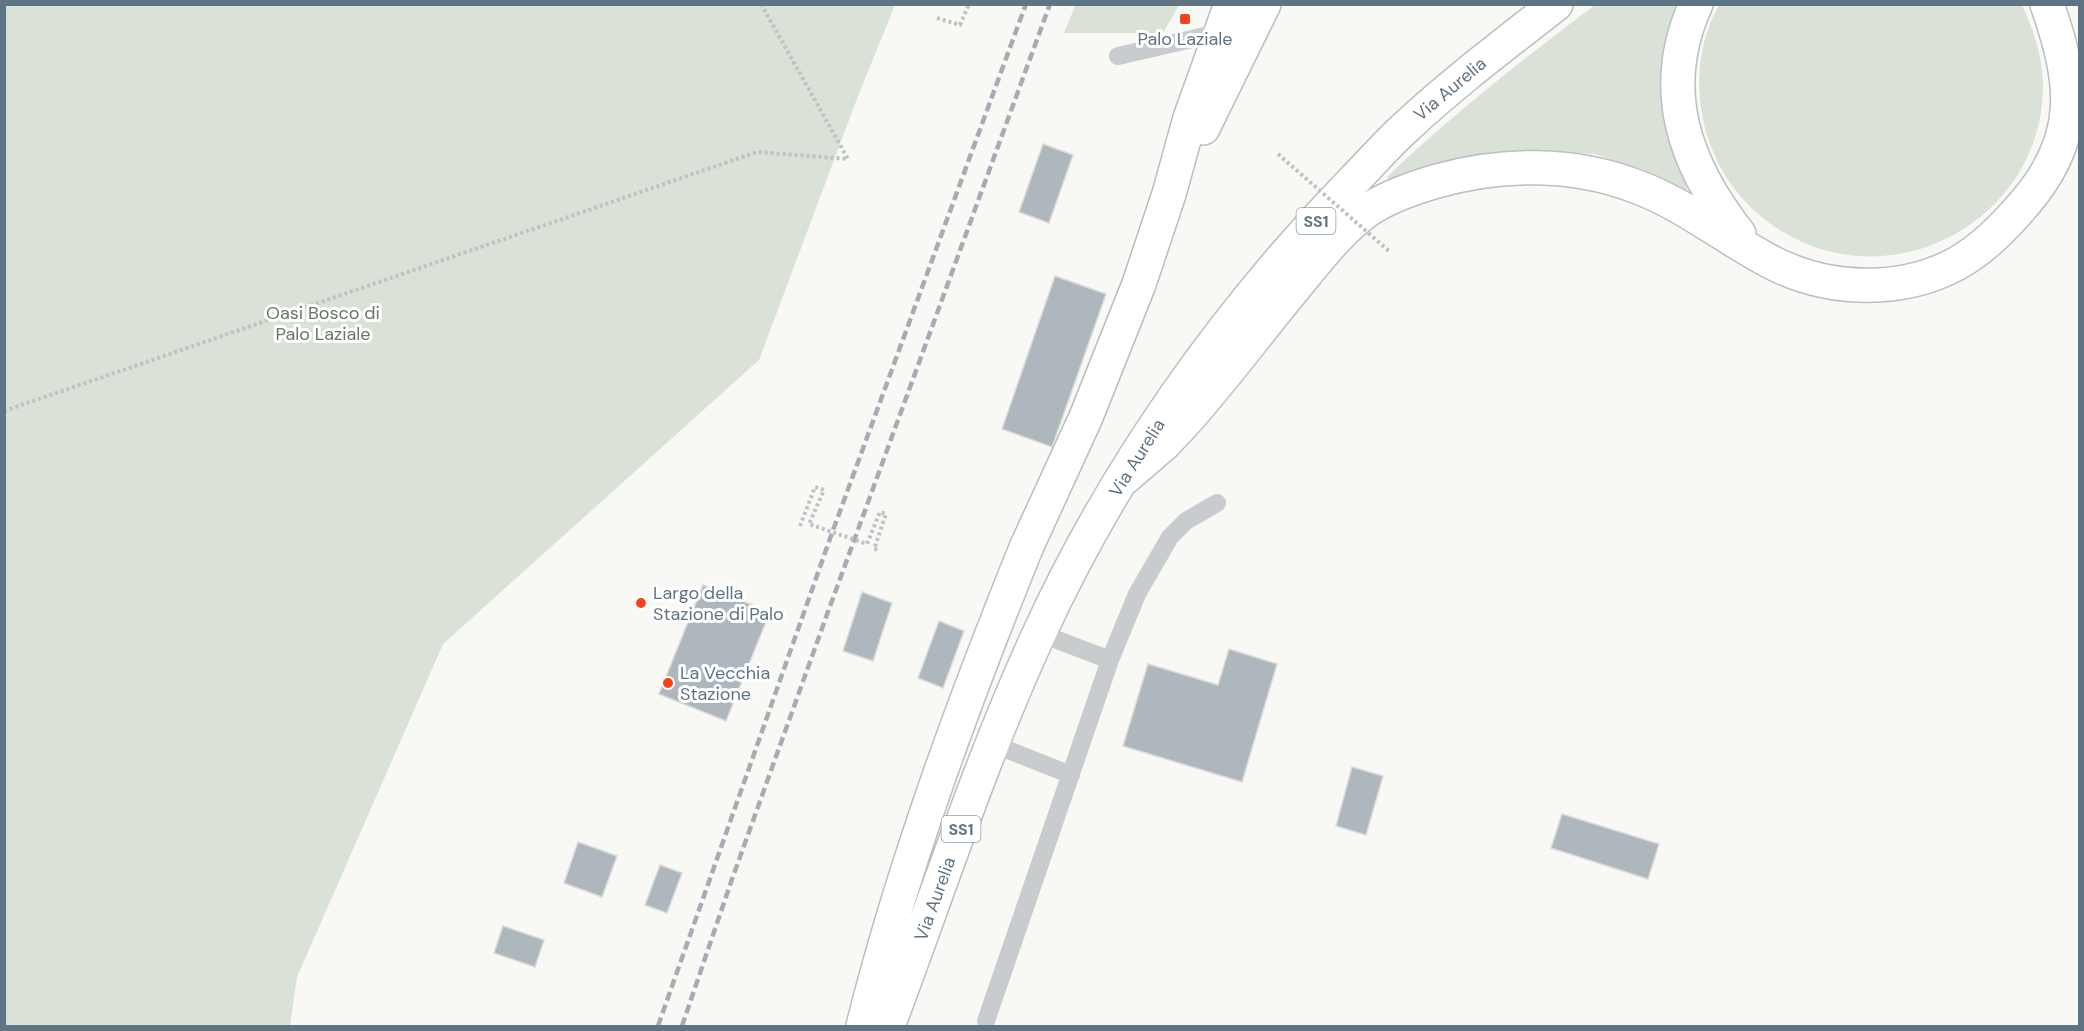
<svg xmlns="http://www.w3.org/2000/svg" width="2084" height="1031" font-family="'DM Sans',sans-serif">
	<style>
		.green { fill: #dae1d6 }
		.building { fill: #aeb7bd; stroke: #dadad7; stroke-width: 1.5 }
		.lines { fill: none; stroke-linecap: round; stroke-linejoin: round }
		.secondary-casing { stroke: #b7bec2; stroke-width: 36 }
		.primary-casing { stroke: #bbbfc3; stroke-width: 36 }
		.path { stroke: #bfc2c4; stroke-width: 4; stroke-dasharray: 3 3; stroke-linecap: butt }
		.lane { stroke: #c8cccf; stroke-width: 18 }
		.secondary { stroke: #fff; stroke-width: 33 }
		.primary { stroke: #fff; stroke-width: 33 }
		.rail { stroke: #a5adb3; stroke-width: 4.5; stroke-dasharray: 9 4.5; stroke-linecap: butt }
		.path-bridge { stroke: #bfc2c4; stroke-width: 4; stroke-dasharray: 3 3; stroke-linecap: butt }
		.poi-dot { fill: #f44219; stroke: #fff; stroke-width: 2 }
		.labels { text-anchor: middle; dominant-baseline: central; stroke-width: 6; stroke-linejoin: round; paint-order: stroke }
		.shield { fill: #fff; stroke: #909ea8; stroke-width: 1.5 }
		.shield-label { font-size: 16px; font-weight: bold; fill: #607583 }
		.poi-label { font-size: 18px; fill: #607583; stroke: #fff; text-anchor: start }
		.street-label { font-size: 18px; fill: #607583; stroke: #fff }
		.park-label { font-size: 18px; fill: #667a60; stroke: #fff }
	</style>
	<rect width="100%" height="100%" fill="#f8f8f5"/>
	<path class="green" d="M5 4 895 5 858 96 759 360 443 644 297 977 290 1026H5Z
		M1076 4H1179V5L1163 33H1064Z
		M1595 5H1685L1687 193 1642 169 1594 154 1539 150 1482 154 1433 164 1390 182 1387 177C1452 115 1523 59 1595 5Z
		M1719 5H2022C2034 31 2043 58 2043 87 2042 218 1896 299 1785 233 1748 212 1723 180 1709 141 1694 97 1696 45 1719 5Z"/>
	<path class="building" d="M1043 144 1073 155 1049 223 1019 212Z
		M1055 276 1106 294 1052 447 1002 429Z
		M703 585 770 612 726 721 659 694Z
		M862 592 892 603 873 661 843 651Z
		M939 621 964 631 943 688 918 678Z
		M1229 649 1277 664 1242 782 1123 746 1148 664 1218 685Z
		M1352 767 1383 776 1366 835 1336 826Z
		M1562 814 1659 844 1648 879 1551 848Z
		M578 842 617 856 602 897 564 883Z
		M660 865 682 873 667 913 645 905Z
		M503 926 544 940 535 967 494 953Z"/>
	<g class="lines">
		<defs>
			<path id="secondary" d="M1203 128 1264 4
				M1026 548 1086 417 1139 284 1169 194 1190 118 1231 4"/>
			<path id="primary" d="M1696 4C1657 90 1685 165 1739 234
				M1122 480 1165 443 1182 425C1220 383 1254 337 1290 293 1312 267 1333 238 1360 216 1379 200 1413 188 1437 181 1502 163 1572 162 1635 186 1685 204 1726 239 1773 263 1828 291 1900 294 1956 264 1983 249 2004 227 2024 204 2082 137 2074 82 2047 4
				M863 1026C904 863 963 704 1026 548
				M888 1026C937 896 980 762 1038 636 1114 469 1226 312 1353 181 1371 163 1387 144 1406 127 1453 83 1505 44 1556 4"/>
		</defs>
		<use href="#secondary" class="secondary-casing"/>
		<use href="#primary" class="primary-casing"/>
		<path class="path" d="M761 4 848 159
			M937 18 960 25 969 4
			M4 411 757 152 848 159"/>
		<path class="lane" d="M1118 56 1205 36 1225 35
			M1039 633 1110 660
			M993 744 1071 775
			M986 1021 1110 660 1137 594 1170 537 1186 521 1217 503"/>
		<use href="#secondary" class="secondary"/>
		<use href="#primary" class="primary"/>
		<path class="rail" d="M658 1026 832 533 1026 4
			M682 1026 731 882 829 609 1050 4"/>
		<path class="path-bridge" d="M1278 154 1390 252
			M800 526 815 487 824 490 809 524 867 544 880 512 886 514 874 549 879 550"/>
	</g>
	<g class="poi-dot">
		<rect x="1179" y="13" width="12" height="12" rx="3"/>
		<circle cx="641" cy="603" r="6"/>
		<circle cx="668" cy="683" r="6"/>
	</g>
	<g class="labels">
		<g class="shield">
			<rect x="1296.5" y="208" width="39" height="26" rx="4.5"/>
			<rect x="941.5" y="816" width="39" height="26" rx="4.5"/>
		</g>
		<g class="shield-label">
			<text x="1316" y="221">SS1</text>
			<text x="961" y="829">SS1</text>
		</g>
		<g class="poi-label">
			<text x="1185" y="39" text-anchor="middle">Palo Laziale</text>
			<text x="653" y="593">Largo della<tspan x="653" dy="21">Stazione di Palo</tspan></text>
			<text x="680" y="673">La Vecchia<tspan x="680" dy="21">Stazione</tspan></text>
		</g>
		<g class="street-label">
			<text transform="translate(1450 89) rotate(-40)">Via Aurelia</text>
			<text transform="translate(1137 458) rotate(-58)">Via Aurelia</text>
			<text transform="translate(935 899) rotate(-70)">Via Aurelia</text>
		</g>
		<g class="park-label">
			<text x="323" y="313">Oasi Bosco di<tspan x="323" dy="21">Palo Laziale</tspan></text>
		</g>
	</g>
	<rect width="2084" height="1031" fill="none" stroke="#607583" stroke-width="12"/>
</svg>
